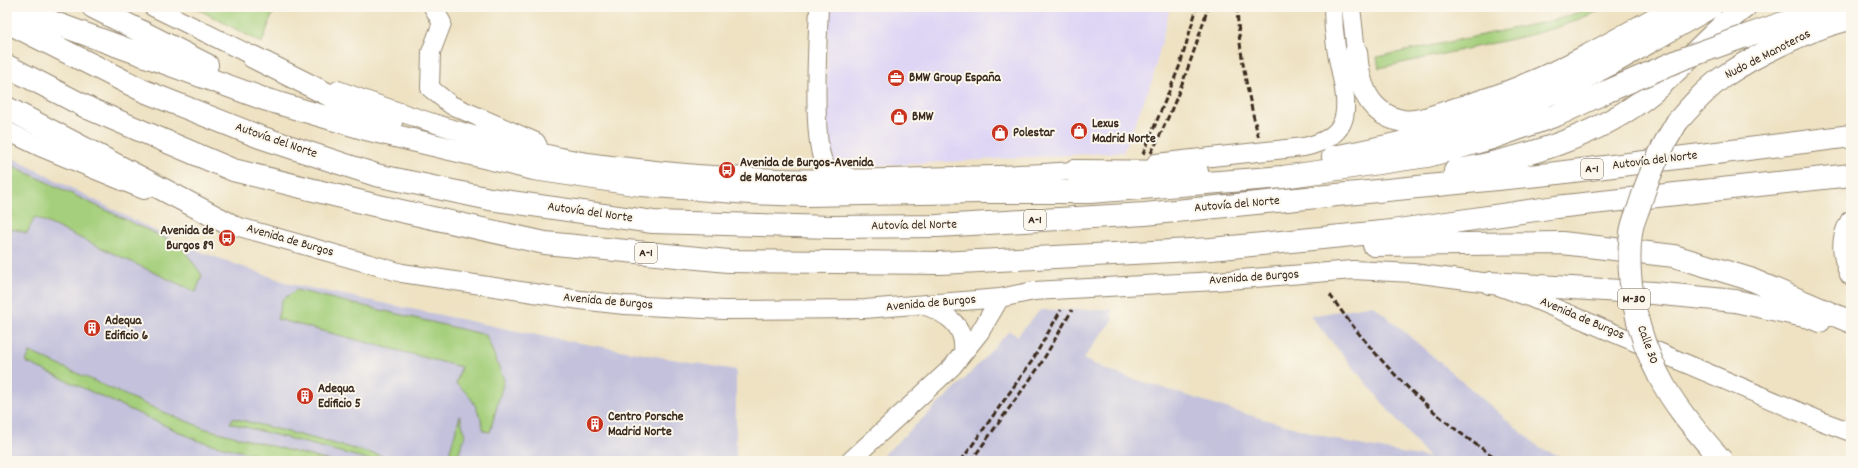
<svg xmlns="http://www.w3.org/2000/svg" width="1858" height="468" font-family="Dekko,sans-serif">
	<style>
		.built { fill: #ded5f5 }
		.industrial { fill: #c3c1db }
		.green { fill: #a5cf7b; stroke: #707c4c }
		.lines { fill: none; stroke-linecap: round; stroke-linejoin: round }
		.minor-casing { stroke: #948670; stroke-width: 20 }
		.highway-casing { stroke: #948670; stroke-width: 24 }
		.minor { stroke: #fff; stroke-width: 18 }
		.highway { stroke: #fff; stroke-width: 22 }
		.rail { stroke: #3b2a1e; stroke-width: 3; stroke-dasharray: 6 3; stroke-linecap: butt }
		.highway-bridge-casing { stroke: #948670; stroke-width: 24; stroke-linecap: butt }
		.highway-bridge { stroke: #fff; stroke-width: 22 }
		.labels { text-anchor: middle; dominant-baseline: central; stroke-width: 4; stroke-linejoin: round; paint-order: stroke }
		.shield { fill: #fbf7ec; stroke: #75685c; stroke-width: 1 }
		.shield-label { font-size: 12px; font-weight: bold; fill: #3b2a1e }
		.street-label { font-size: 13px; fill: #3b2a1e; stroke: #fbf7ec }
		.poi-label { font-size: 13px; font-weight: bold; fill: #3b2a1e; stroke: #fbf7ec; text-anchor: start }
	</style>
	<rect width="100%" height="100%" fill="#fbf7ec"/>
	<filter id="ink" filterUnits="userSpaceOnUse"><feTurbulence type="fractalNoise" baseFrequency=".025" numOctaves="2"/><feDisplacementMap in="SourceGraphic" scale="8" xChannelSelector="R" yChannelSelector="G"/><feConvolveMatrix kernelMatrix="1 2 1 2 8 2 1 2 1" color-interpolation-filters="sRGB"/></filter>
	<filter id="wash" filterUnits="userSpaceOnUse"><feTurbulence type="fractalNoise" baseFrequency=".012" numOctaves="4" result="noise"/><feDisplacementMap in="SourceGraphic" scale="16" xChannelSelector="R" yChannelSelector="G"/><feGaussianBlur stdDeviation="0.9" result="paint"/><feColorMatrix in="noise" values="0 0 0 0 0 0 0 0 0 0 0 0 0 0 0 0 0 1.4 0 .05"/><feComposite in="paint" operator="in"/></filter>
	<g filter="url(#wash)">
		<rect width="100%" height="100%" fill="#eee2c3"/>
		<path class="built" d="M828 7H1170L1152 81 1123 152 837 168 826 156Z"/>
		<path class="industrial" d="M7 155 185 246 291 284 551 338 736 370V461H7Z
			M1373 305 1540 448 1573 461H877L962 382 1009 331 1017 336 1040 310H1061L1111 309 1113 319 1083 359 1112 372 1239 412 1349 443 1429 458 1310 316Z"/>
		<path class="green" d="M194 7H275L262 43Z
			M1593 7H1609L1559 27 1526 36 1379 68 1377 57 1559 19Z
			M9 164 181 246 202 275 196 292 35 217 27 233 13 229 7 232V166Z
			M296 290 486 335 504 380 490 432 484 431C479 411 474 397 456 384L461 367 277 319 282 300Z
			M30 352 156 409 206 429 330 461H280L199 441 26 362Z
			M460 416 465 435 456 461H447Z
			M233 418 402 461H374L230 423Z"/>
	</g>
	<g filter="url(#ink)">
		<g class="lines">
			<defs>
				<path id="minor" d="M153 7 265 62
					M433 7 442 23 431 52 430 88 451 105 536 142 538 146
					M819 7C818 36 811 143 825 165 829 172 841 174 849 177
					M1351 7 1356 52
					M338 90C415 119 494 144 576 160 593 163 611 165 629 167 728 180 826 180 926 177 979 175 1033 175 1086 170
					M7 131 40 147 144 190
					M1156 163 1304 147C1318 144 1335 138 1342 123 1351 103 1339 69 1336 47 1334 34 1333 20 1333 7
					M216 219 229 224 402 273 580 300 624 305 724 310 865 309 1000 298 1034 291 1216 281 1353 270 1413 273 1490 283 1529 297 1821 421 1851 432
					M924 305C947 314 966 325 963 353
					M850 461 952 367 980 332 1000 298"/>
				<path id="highway" d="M21 7 52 22 264 99 366 129 534 169 641 185 750 193 807 195 978 192H1090L1283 177 1427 156 1457 148 1492 138 1557 115 1608 91
					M93 7 207 65
					M7 22 144 91 260 137 376 175 490 199 653 222 833 227 937 226 1145 214 1549 174 1851 136
					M1743 37 1783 23 1842 8
					M1356 52C1358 83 1367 114 1403 121 1418 124 1436 115 1450 111 1475 103 1501 96 1525 85 1577 64 1626 34 1676 7
					M253 57 367 114 391 122
					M7 66 90 109 233 170 374 205 545 243 728 261 940 263 1211 249 1392 231 1556 207 1851 175
					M7 108 229 224
					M1677 122C1691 106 1706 89 1723 77 1755 55 1813 27 1851 19
					M1333 157C1421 141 1507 117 1586 77 1629 55 1669 30 1711 7
					M1074 171 1197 172
					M1455 171C1525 157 1597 138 1653 92 1685 65 1711 32 1745 7
					M1851 222C1841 240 1843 255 1851 274
					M1374 245 1562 243 1674 256 1750 279 1851 322
					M1490 283 1653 293 1735 301 1809 317 1820 321"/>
			</defs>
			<use href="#minor" class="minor-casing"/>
			<use href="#highway" class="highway-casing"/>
			<use href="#minor" class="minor"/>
			<use href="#highway" class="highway"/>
			<path class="rail" d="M1237 7C1239 52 1248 95 1259 139
				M1151 153C1175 107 1193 57 1208 7
				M1143 154 1180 65 1197 7
				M1330 295C1376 361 1432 418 1501 461
				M961 461 1032 361 1061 310
				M971 461 1039 367 1072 310"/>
			<defs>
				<path id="highway-bridge" d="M1608 91 1682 59 1743 37
					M1677 122C1660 149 1648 176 1639 207 1636 215 1632 224 1631 233 1625 279 1637 335 1659 376 1675 408 1699 434 1722 461"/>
			</defs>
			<use href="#highway-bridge" class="highway-bridge-casing"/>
			<use href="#highway-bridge" class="highway-bridge"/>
		</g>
	</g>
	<defs>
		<symbol id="office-disc" viewBox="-11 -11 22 22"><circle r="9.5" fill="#c8321e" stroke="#fbf7ec"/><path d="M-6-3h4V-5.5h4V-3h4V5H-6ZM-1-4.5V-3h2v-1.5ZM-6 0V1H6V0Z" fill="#fff"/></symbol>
		<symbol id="shop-disc" viewBox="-11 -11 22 22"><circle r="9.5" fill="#c8321e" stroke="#fbf7ec"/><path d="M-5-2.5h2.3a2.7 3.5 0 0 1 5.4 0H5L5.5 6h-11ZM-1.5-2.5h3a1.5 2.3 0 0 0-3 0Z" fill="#fff"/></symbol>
		<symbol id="bus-disc" viewBox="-11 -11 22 22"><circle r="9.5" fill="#c8321e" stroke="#fbf7ec"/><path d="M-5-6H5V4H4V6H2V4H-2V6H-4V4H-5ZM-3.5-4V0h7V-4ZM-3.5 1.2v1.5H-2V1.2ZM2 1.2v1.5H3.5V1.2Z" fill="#fff"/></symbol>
		<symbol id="building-disc" viewBox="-11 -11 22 22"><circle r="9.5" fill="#c8321e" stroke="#fbf7ec"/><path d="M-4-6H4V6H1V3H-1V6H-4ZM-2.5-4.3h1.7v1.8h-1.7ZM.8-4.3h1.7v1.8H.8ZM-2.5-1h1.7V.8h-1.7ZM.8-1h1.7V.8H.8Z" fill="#fff"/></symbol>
	</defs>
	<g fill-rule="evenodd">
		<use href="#office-disc" x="886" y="68" width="20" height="20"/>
		<use href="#shop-disc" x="889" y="107" width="20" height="20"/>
		<use href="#shop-disc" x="1069" y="121" width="20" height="20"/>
		<use href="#shop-disc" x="990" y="123" width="20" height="20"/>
		<use href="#bus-disc" x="717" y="160" width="20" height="20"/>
		<use href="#bus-disc" x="217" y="228" width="20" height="20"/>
		<use href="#building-disc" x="82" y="318" width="20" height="20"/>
		<use href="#building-disc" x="295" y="386" width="20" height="20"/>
		<use href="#building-disc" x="585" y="414" width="20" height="20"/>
	</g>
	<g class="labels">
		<g class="shield">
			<rect x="1581" y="159" width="22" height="20" rx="3"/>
			<rect x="1024" y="210" width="22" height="20" rx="3"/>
			<rect x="635" y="243" width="22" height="20" rx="3"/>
			<rect x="1618" y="289" width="32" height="20" rx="3"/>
		</g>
		<g class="shield-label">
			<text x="1592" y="169">A-1</text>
			<text x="1035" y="220">A-1</text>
			<text x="646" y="253">A-1</text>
			<text x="1634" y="299">M-30</text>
		</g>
		<g class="street-label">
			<text transform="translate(1768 55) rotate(-27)">Nudo de Manoteras</text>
			<text transform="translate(276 141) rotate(19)">Autovía del Norte</text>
			<text transform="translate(1655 161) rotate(-7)">Autovía del Norte</text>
			<text transform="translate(1237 205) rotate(-5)">Autovía del Norte</text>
			<text transform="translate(590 213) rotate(8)">Autovía del Norte</text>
			<text transform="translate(914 226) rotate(-1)">Autovía del Norte</text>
			<text transform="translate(290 241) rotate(16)">Avenida de Burgos</text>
			<text transform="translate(1254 278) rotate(-4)">Avenida de Burgos</text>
			<text transform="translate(608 302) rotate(5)">Avenida de Burgos</text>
			<text transform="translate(931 304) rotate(-5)">Avenida de Burgos</text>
			<text transform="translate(1582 319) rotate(23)">Avenida de Burgos</text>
			<text transform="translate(1647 345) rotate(70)">Calle 30</text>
		</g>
		<g class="poi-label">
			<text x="909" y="78">BMW Group España</text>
			<text x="912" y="117">BMW</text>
			<text x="1092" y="124">Lexus<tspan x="1092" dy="15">Madrid Norte</tspan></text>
			<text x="1013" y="133">Polestar</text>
			<text x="740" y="163">Avenida de Burgos-Avenida<tspan x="740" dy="15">de Manoteras</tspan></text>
			<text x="214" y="231" text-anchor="end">Avenida de<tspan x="214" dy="15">Burgos 89</tspan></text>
			<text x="105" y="321">Adequa<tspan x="105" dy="15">Edificio 6</tspan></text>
			<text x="318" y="389">Adequa<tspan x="318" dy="15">Edificio 5</tspan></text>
			<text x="608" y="417">Centro Porsche<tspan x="608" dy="15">Madrid Norte</tspan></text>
		</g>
	</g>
	<rect width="1858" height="468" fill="none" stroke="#fbf7ec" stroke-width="24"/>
</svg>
